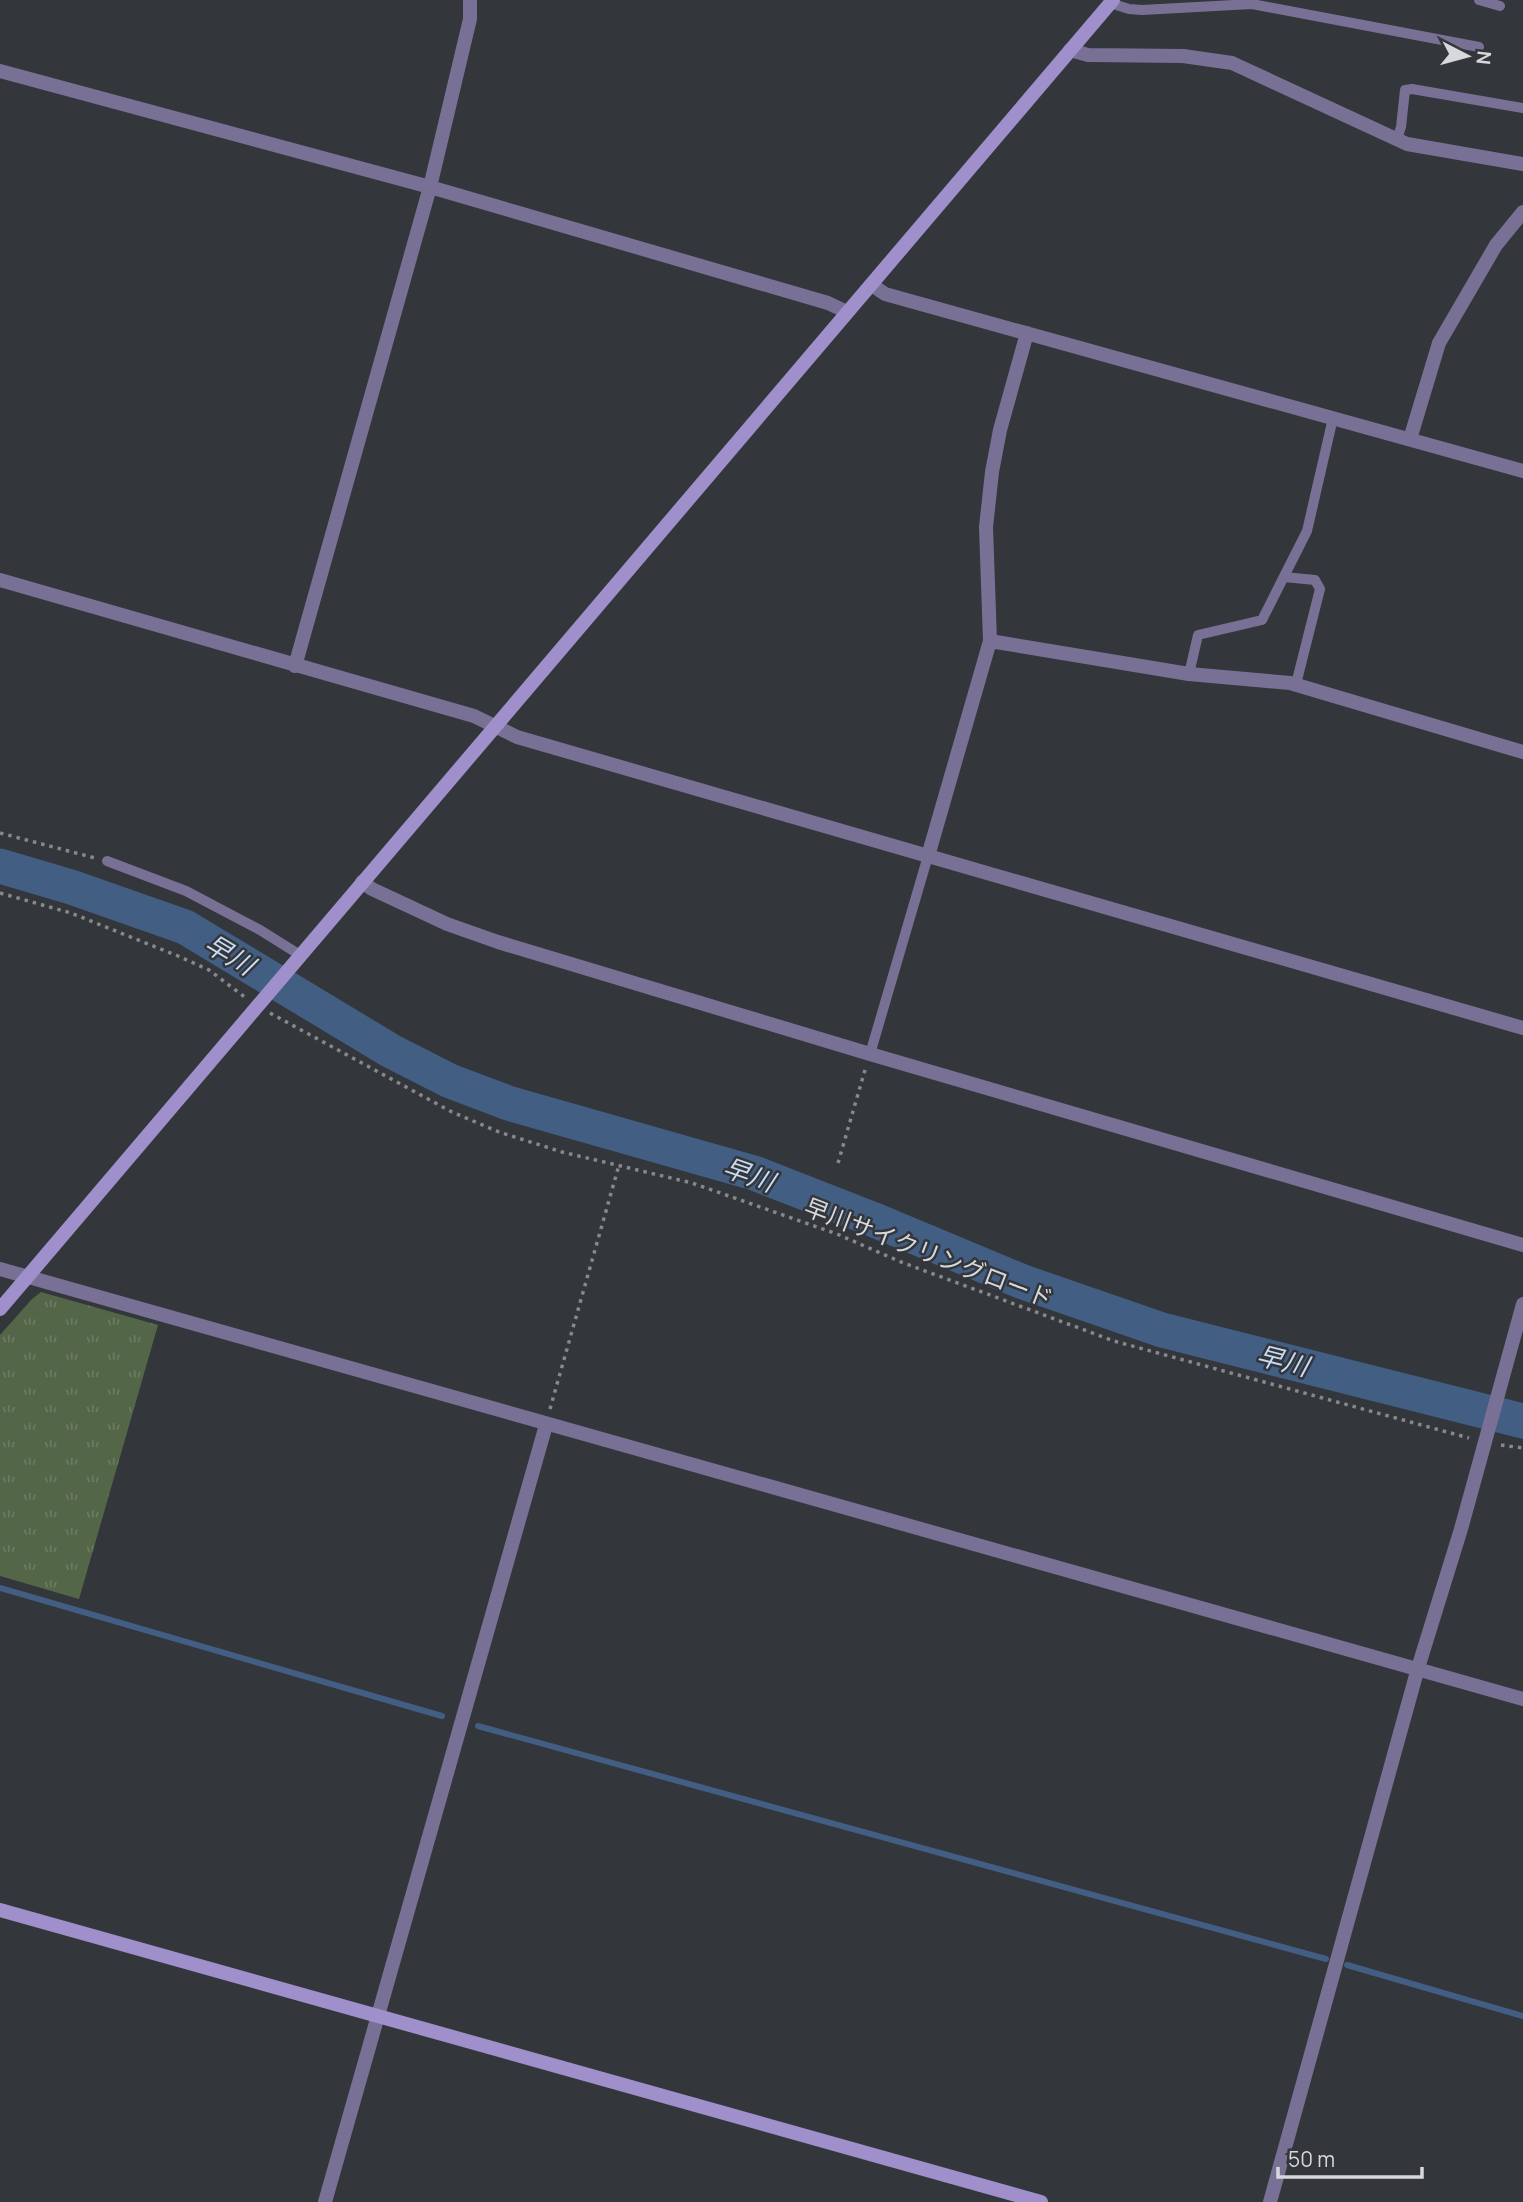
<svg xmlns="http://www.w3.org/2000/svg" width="1523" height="2202" font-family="Manrope,'Noto Sans JP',sans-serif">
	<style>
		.grass { fill: url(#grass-tufts) }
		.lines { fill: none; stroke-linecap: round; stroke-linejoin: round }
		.stream { stroke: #425e83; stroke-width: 6 }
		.river { stroke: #425e83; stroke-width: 35 }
		.path { stroke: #86888b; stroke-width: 3.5; stroke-dasharray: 3.5 5; stroke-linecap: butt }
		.lane { stroke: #797096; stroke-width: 10 }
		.street { stroke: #797096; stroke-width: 14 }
		.secondary { stroke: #9f90cc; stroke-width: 14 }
		.labels { text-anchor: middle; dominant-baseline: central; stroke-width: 5; stroke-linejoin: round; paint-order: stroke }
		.street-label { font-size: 24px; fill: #d7d8db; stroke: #33363a }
		.water-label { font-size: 26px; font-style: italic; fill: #c9dbf4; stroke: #33363a }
	</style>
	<defs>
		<pattern id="grass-tufts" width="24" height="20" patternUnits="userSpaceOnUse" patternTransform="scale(1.75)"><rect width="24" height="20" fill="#536648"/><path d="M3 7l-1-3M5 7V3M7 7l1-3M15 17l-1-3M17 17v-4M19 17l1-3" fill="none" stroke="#6b7b62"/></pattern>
	</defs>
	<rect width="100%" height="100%" fill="#33363a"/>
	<path class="grass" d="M41 1292 158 1325 79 1599 0 1576V1335L32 1299Z"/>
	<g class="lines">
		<path class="stream" d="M0 1588 442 1716
			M478 1726 1326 1959
			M1347 1965 1523 2016"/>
		<path class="river" d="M0 866 71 887 185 927 391 1051 450 1081 508 1103 754 1173 872 1219 1023 1282 1162 1330 1523 1421"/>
		<path class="path" d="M0 833 95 858
			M0 893 71 913 178 956 209 970 246 998
			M270 1013 452 1112 499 1132 562 1152 692 1183 837 1234 901 1262 1114 1341 1469 1438
			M838 1163 865 1070
			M550 1409 619 1165
			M1501 1445 1523 1448"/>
		<path class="lane" d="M1479 0 1500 6
			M1110 3 1129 9 1142 10 1252 4 1479 47
			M1397 139 1401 127 1405 90 1412 89 1523 108
			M1284 577 1315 580 1320 589 1296 684
			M1189 674 1198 635 1262 620 1307 531 1333 418
			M107 861 186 891 260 930 300 955
			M870 1054 928 856"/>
		<path class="street" d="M1070 50 1088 55 1183 56 1232 63 1407 144 1523 164
			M0 71 430 187 828 303 847 312
			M872 285 885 294 1523 471
			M1410 439 1439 343 1496 245 1523 212
			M0 580 474 716 517 737 1523 1028
			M990 641 1189 674 1290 683 1523 752
			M295 666 430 187 470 19V0
			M928 856 990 641 986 527 992 472 1000 430 1027 333
			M362 882 372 889 447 924 498 942 870 1054 1523 1245
			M0 1269 1523 1699
			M325 2202 546 1425
			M1270 2202 1418 1668 1461 1529 1523 1304"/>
		<path class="secondary" d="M0 1309 1113 0
			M0 1910 1041 2202"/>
	</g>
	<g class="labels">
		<g class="street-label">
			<text transform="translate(929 1252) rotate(21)">早川サイクリングロード</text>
		</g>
		<g class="water-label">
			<text transform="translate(230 954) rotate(31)">早川</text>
			<text transform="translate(749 1174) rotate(19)">早川</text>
			<text transform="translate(1283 1360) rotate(14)">早川</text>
		</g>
	</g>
	<g transform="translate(1467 56) rotate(96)" stroke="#33363a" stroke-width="5" paint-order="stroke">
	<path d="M0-5L12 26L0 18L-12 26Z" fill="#d7d8db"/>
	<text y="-10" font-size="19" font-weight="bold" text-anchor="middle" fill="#d7d8db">N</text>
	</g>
	<path d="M1278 2167v10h144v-10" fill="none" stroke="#d7d8db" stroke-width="3.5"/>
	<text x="1288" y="2167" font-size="21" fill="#d7d8db" stroke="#33363a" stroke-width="5" paint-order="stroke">50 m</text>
</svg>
